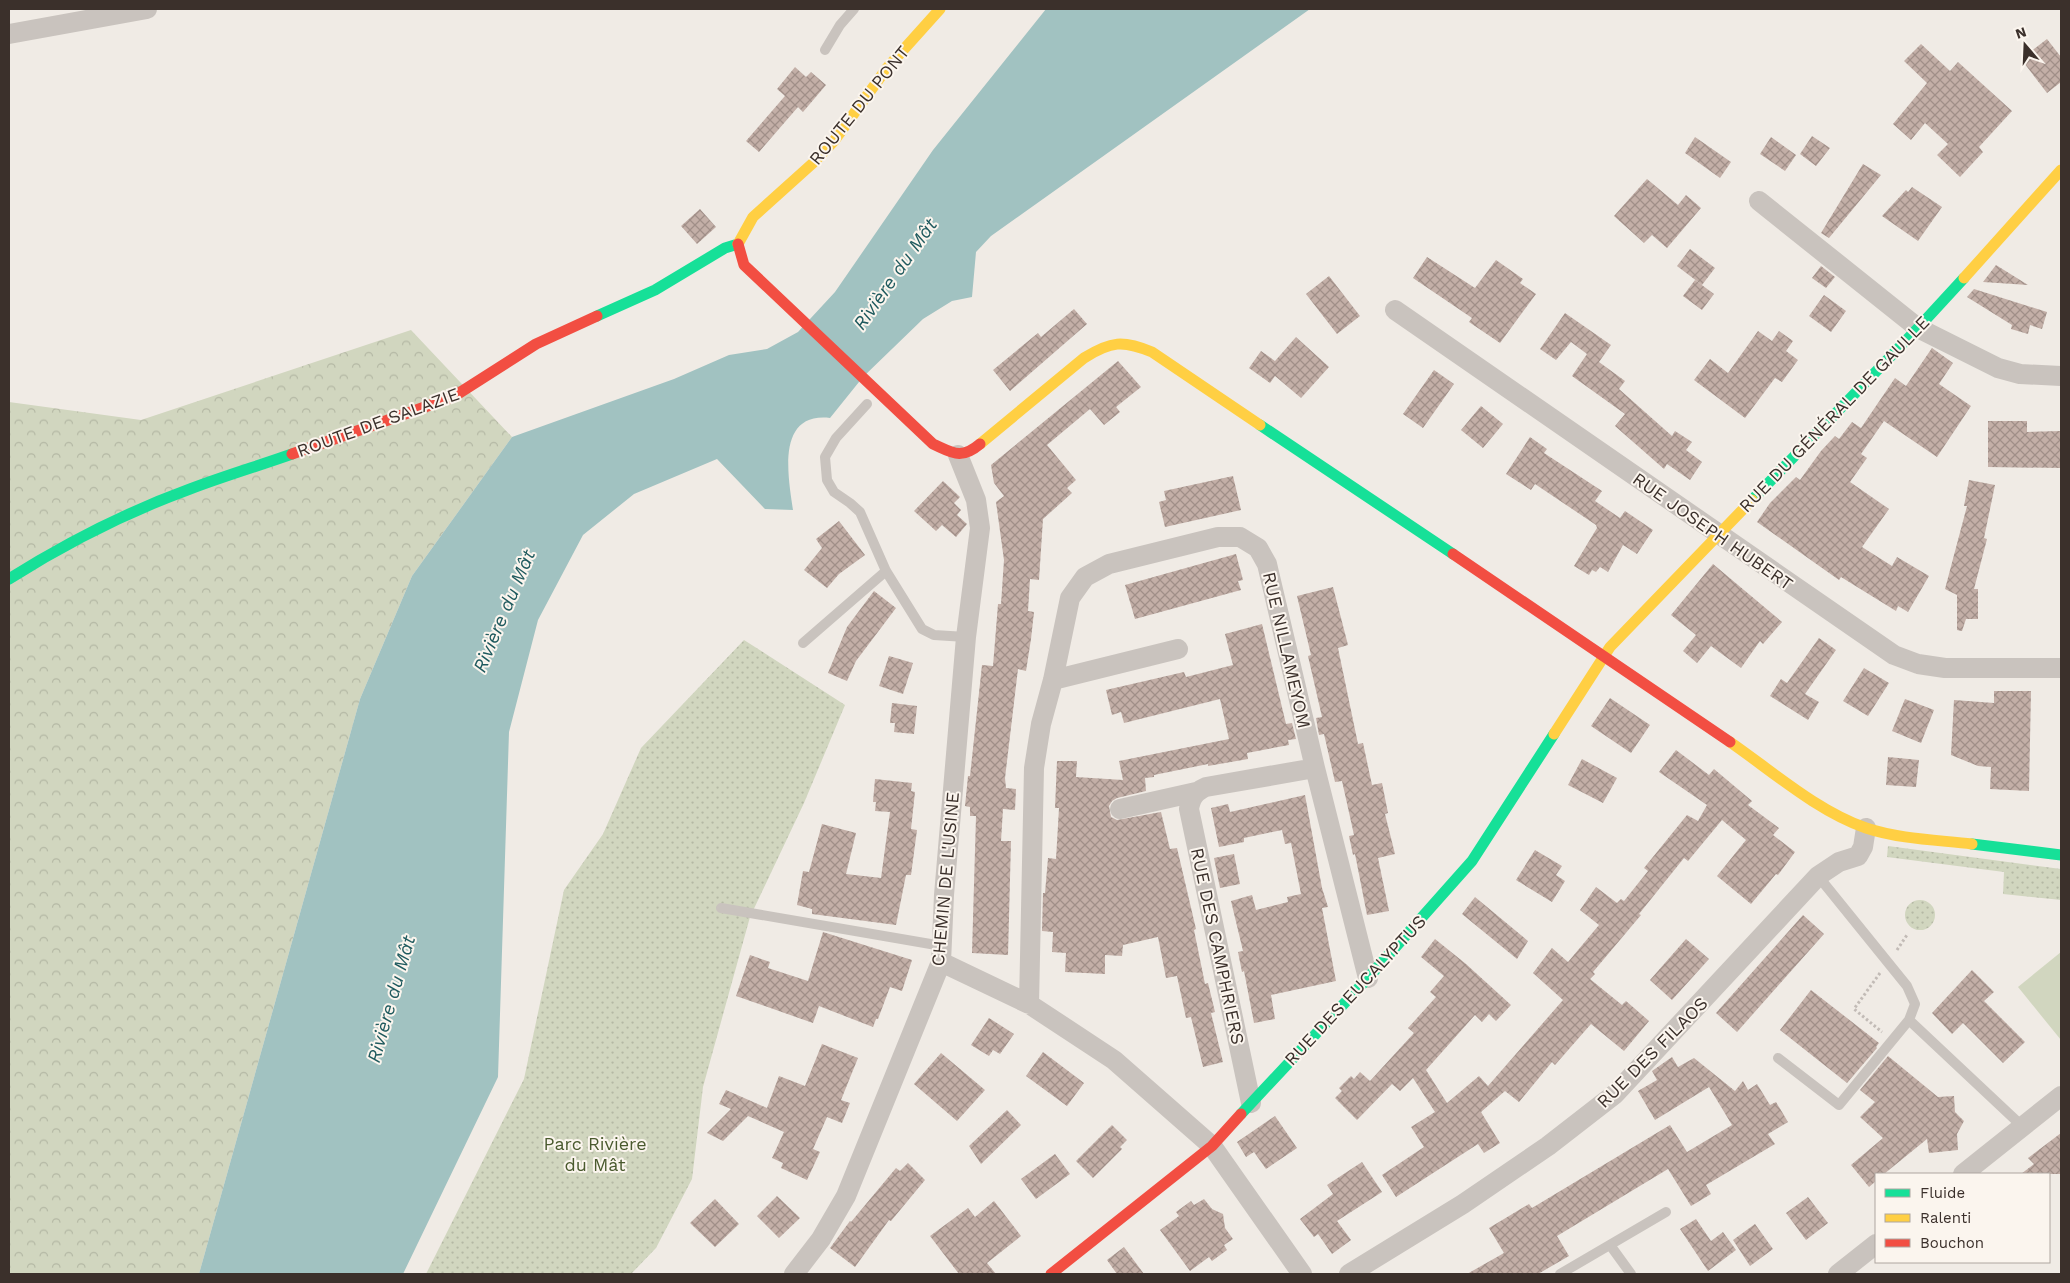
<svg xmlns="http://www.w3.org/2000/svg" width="2070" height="1283" font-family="'Work Sans',sans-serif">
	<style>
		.grass { fill: url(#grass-dots) }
		.forest { fill: url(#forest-crowns) }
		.pitch { fill: #d1d6bf }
		.water { fill: #a1c2c1 }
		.building { fill: url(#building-cross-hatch) }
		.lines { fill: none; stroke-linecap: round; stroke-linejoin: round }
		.path { stroke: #c2bbb6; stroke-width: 3; stroke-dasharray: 2.5 2.5; stroke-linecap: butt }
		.lane { stroke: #c9c3be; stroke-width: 10 }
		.street { stroke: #c9c3be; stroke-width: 20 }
		.fast { stroke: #16e098; stroke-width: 11 }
		.slow { stroke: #ffcf43; stroke-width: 11 }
		.jam { stroke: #f24e42; stroke-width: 11 }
		.labels { text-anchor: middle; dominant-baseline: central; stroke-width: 4; stroke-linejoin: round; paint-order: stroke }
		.street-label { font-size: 18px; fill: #3b302b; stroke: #fbf5ee }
		.park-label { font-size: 18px; fill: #4a5a2e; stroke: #fbf5ee }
		.water-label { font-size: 19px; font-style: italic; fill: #1f5a5e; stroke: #fbf5ee }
	</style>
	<defs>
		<pattern id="grass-dots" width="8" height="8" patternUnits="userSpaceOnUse" patternTransform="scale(1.25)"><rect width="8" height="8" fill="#d1d6bf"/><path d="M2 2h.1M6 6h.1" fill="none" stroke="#b4b8a4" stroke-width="1.8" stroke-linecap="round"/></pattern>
		<pattern id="forest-crowns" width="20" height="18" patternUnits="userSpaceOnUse" patternTransform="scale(1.25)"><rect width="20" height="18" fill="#d1d6bf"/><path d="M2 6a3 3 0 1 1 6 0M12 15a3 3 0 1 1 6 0" fill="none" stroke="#b4b8a4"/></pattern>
		<pattern id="building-cross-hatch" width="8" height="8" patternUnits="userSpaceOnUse" patternTransform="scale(1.25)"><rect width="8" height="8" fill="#c3afa7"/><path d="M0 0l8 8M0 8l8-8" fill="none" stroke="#a08f88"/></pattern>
	</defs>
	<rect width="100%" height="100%" fill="#f0ebe5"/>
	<path class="grass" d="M744 640 845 705 804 803 750 917 703 1087 692 1179 656 1248 631 1274H426L524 1079 564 890 603 834 641 748Z
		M1888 846 2061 869V900L2003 894 2004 872 1887 857Z
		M1905 915a15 15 0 1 1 30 0a15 15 0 1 1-30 0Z"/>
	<path class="forest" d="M411 330 512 437 412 576 360 699 199 1274H9V402L141 420Z"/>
	<path class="pitch" d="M2061 952V1040L2018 987Z"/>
	<path class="water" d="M1046 9H1310L991 236 976 252 972 297 952 301 923 319 863 377 830 418C776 412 788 476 793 510L765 509 717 459 634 494 583 535 538 620 509 732 498 1077 403 1274H199L360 699 412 576 512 437 674 379 729 355 767 349 798 332 835 292 933 150Z"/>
	<path class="building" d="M2047 39 2061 57V82L2047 93 2021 59Z
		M1921 44 1950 71 1958 62 2012 111 1979 147 1983 152 1960 177 1937 155 1948 144 1925 123 1911 140 1893 124 1927 83 1904 61Z
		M795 67 806 77 811 72 826 85 803 112 798 107 759 152 746 141 785 96 777 89Z
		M1812 136 1830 148 1816 166 1800 154Z
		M1695 137 1731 162 1720 178 1685 153Z
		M1771 137 1796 155 1785 171 1760 154Z
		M1863 164 1881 175 1829 238 1821 233Z
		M1647 179 1678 205 1686 195 1701 208 1667 248 1652 235 1644 243 1614 216Z
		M1912 187 1942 207 1918 241 1882 216 1906 190 1908 192Z
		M700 209 716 227 697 244 681 226Z
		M1690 249 1715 268 1702 285 1677 266Z
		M1427 257 1475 288 1496 260 1523 279 1520 283 1536 294 1500 343 1469 322 1472 318 1413 278Z
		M1996 265 2028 285 1983 282Z
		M1821 266 1835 277 1826 288 1812 278Z
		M1329 276 1360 316 1337 334 1306 294Z
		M1695 280 1714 294 1702 310 1683 296Z
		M1974 289 2047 312 2042 329 2030 325 2028 334 2011 329 2012 325 1967 297Z
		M1824 295 1846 311 1831 332 1809 316Z
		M1074 309 1087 324 1010 391 993 370 1038 333 1041 337Z
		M1565 313 1611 345 1599 362 1625 381 1619 389 1672 436 1675 431 1692 442 1686 450 1702 462 1690 480 1667 464 1664 469 1615 426 1625 414 1572 376 1587 354 1571 342 1556 360 1540 349Z
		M1758 331 1772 341 1779 331 1793 341 1786 351 1798 360 1782 382 1775 378 1745 418 1694 380 1710 359 1728 373Z
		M1296 337 1329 367 1301 398 1275 376 1270 383 1249 368 1261 351 1275 361Z
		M1932 348 1953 363 1939 384 1971 406 1937 457 1884 421 1861 454 1867 458 1850 482 1889 509 1862 547 1892 566 1897 557 1929 576 1908 612 1898 606 1896 611 1841 577 1839 580 1757 522 1770 503 1796 477 1800 480 1821 451 1835 436 1839 439 1852 422 1861 428 1895 378 1906 386Z
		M1118 361 1141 387 1116 407 1120 412 1104 425 1090 409 1047 445 1076 480 1067 488 1072 493 1043 519 1039 580 1030 579 1028 611 1034 612 1031 639 1026 671 1018 669 1005 778 1006 788 1016 789 1015 810 1003 809 1001 841H1011L1008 955 972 953 976 816H970V807L965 806 968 776H970L982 665 993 666 998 604H1001L1004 560 996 502 1004 496 994 483 991 465Z
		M1434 370 1454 384 1423 428 1403 414Z
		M1481 406 1503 424 1483 448 1461 430Z
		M1988 421H2027V432L2061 431V468L1988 467Z
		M1530 437 1547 449 1544 453 1602 491 1595 501 1620 518 1625 511 1653 530 1637 554 1623 545 1608 572 1600 567 1596 572 1592 570 1589 575 1574 566 1597 528 1596 525 1535 484 1531 490 1506 474Z
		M1233 476 1241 510 1165 527 1159 502 1166 500 1164 491Z
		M1969 480 1995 485 1984 538 1987 539 1974 589H1978V619H1966L1962 631 1957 630V595L1945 589 1967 506H1964Z
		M943 481 960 497 954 503 961 510 957 515 967 524 956 537 942 525 936 531 914 511Z
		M839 521 865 555 839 574 827 588 804 570 822 548 816 539Z
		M1236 554 1243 580 1238 581 1241 590 1135 619 1125 585Z
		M1713 564 1782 622 1763 644 1760 641 1741 668 1711 646 1697 663 1683 651 1696 635 1671 615Z
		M1333 587 1348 645 1338 648 1358 744 1363 743 1372 785 1382 783 1388 813 1385 814 1395 854 1378 858 1389 911 1367 915 1355 854 1353 855 1349 836 1354 835 1342 781 1335 782 1324 734 1319 735 1316 718 1322 717 1308 656 1311 655 1297 596Z
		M874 591 896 608 856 661 847 681 828 673 847 627Z
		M1262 624 1286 724 1292 723 1296 739 1288 740 1289 745 1247 753 1248 759 1208 766V764L1154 775V777L1145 778 1146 791 1117 798 1112 801 1109 806 1111 817 1117 820 1161 812 1170 849 1177 848 1196 929 1194 930 1205 984 1208 983 1215 1012 1211 1013 1223 1062 1203 1067 1191 1017 1186 1018 1177 976 1166 978 1158 937 1123 945 1122 956 1105 955V974L1065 972 1066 953 1052 952 1053 932 1042 931 1043 893H1045L1048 858 1056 859 1059 808H1055L1057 761H1077L1076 777 1123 780 1119 761 1229 739 1220 699 1124 723 1121 712 1112 715 1106 690 1184 672 1186 677 1233 665 1225 634Z
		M1819 638 1836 650 1805 694 1819 702 1808 720 1770 696 1781 679 1787 683Z
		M889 656 913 663 903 694 879 686Z
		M1864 668 1889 683 1868 716 1843 701Z
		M1994 691H2031L2029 791 1990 789 1991 767 1978 766 1951 755 1954 700 1994 703Z
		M1610 698 1650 725 1631 753 1591 726Z
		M1905 699 1934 710 1921 743 1892 731Z
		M892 703 917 706 914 734 894 732 895 723H890Z
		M1676 750 1709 775 1714 769 1752 801 1748 805 1779 828 1773 835 1795 852 1778 875 1776 874 1751 904 1717 876 1746 840 1722 820 1688 861 1684 858 1639 914 1641 915 1593 972 1595 974 1590 979 1622 1005 1626 1001 1649 1021 1624 1051 1591 1024 1555 1065 1552 1062 1519 1102 1505 1091 1481 1112 1500 1143 1484 1153 1478 1144 1396 1197 1382 1175 1424 1147 1411 1127 1435 1112 1413 1078 1400 1091 1392 1084 1357 1120 1335 1098 1342 1091 1339 1088 1351 1076 1354 1079 1360 1072 1370 1081 1414 1033 1408 1028 1436 997 1430 992 1444 976 1421 957 1435 939 1466 964 1511 1005 1496 1021 1489 1014 1482 1022 1475 1015 1426 1070 1447 1103 1479 1076 1488 1086 1563 1000 1533 973 1552 948 1568 962 1599 925 1580 910 1596 887 1617 903 1621 899 1624 901 1648 871 1644 868 1687 815 1698 821 1707 805 1659 772Z
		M1888 757 1919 760 1916 787 1886 785Z
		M1582 759 1617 778 1603 803 1568 785Z
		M875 779 912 783 911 791 915 792 911 829 917 830 911 875H906L896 925 812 914V909L797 905 803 871 809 872 822 824 856 833 846 874 881 878 890 812 875 811 876 802H873Z
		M1305 795 1322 888 1328 907 1322 908 1336 981 1271 995 1275 1019 1254 1023 1244 971 1242 972 1238 952 1243 951 1231 901 1252 895 1256 910 1288 902 1287 897 1301 894 1291 843 1285 844 1282 830 1244 838V842L1219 847 1211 808 1228 804 1230 812Z
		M1535 850 1562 866 1556 875 1565 881 1552 902 1516 880Z
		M1234 854 1240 884 1220 888 1214 858Z
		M1475 897 1528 941 1517 959 1462 914Z
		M1803 915 1824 934 1737 1032 1716 1013Z
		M823 932 912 960 902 991 890 987 878 1019H876L873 1027 819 1006 813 1023 736 996 750 955 770 962 768 968 808 981Z
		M1686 939 1709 959 1672 1000 1650 980Z
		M1972 970 1994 992 1984 1001 2025 1042 2003 1063 1963 1023 1952 1034 1932 1013Z
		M1811 990 1879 1043 1876 1047 1877 1048 1847 1083 1780 1030Z
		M989 1018 1014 1034 1000 1054 993 1050 989 1056 971 1045Z
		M822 1044 858 1058 841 1100 850 1103 842 1123 827 1117 813 1149 820 1152 807 1180 781 1168 783 1163 772 1158 784 1132 748 1116 723 1141 707 1133 731 1109 719 1104 726 1090 767 1108 779 1076 805 1086Z
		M1043 1052 1084 1083 1067 1106 1026 1076Z
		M941 1053 985 1090 957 1121 914 1084Z
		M1888 1056 1938 1097 1954 1096 1955 1112 1964 1121 1957 1134 1958 1150 1929 1153 1927 1139 1884 1174H1876V1181L1869 1187 1851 1165 1883 1138 1860 1117 1875 1102 1860 1090Z
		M1672 1057 1678 1067 1694 1058 1735 1091 1743 1081 1748 1090 1757 1084 1770 1105 1776 1102 1788 1122 1768 1134 1775 1144 1706 1185 1711 1194 1691 1206 1668 1169 1557 1236 1569 1256 1538 1274H1467L1504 1253 1489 1228 1529 1204 1532 1208 1670 1125 1687 1152 1732 1125 1709 1087 1655 1120 1638 1091 1657 1080 1652 1071Z
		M1007 1110 1021 1125 981 1164 969 1146Z
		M1275 1116 1297 1148 1266 1169 1254 1152 1246 1157 1237 1142Z
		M1112 1125 1127 1140 1120 1147 1122 1149 1093 1178 1076 1161Z
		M2061 1133V1174H2021L2034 1164 2028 1158Z
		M1055 1154 1070 1174 1036 1199 1021 1179Z
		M1362 1162 1382 1192 1337 1221 1351 1240 1332 1254 1318 1234 1314 1237 1300 1219 1333 1194 1327 1185Z
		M908 1163 925 1180 891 1221 889 1220 855 1267 830 1248 850 1221 851 1222 896 1168 900 1171Z
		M777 1196 800 1218 779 1238 757 1216Z
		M1808 1197 1828 1223 1806 1240 1786 1213Z
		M715 1199 739 1224 715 1247 690 1223Z
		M1204 1199 1212 1209 1223 1214 1225 1228 1233 1239 1224 1245 1227 1250 1212 1261 1209 1257 1190 1271 1160 1230 1179 1216 1176 1212 1191 1201 1194 1205Z
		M994 1201 1021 1236 987 1263 996 1274H959L930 1236 968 1208 975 1217Z
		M1696 1219 1711 1241 1723 1232 1736 1250 1708 1271 1680 1229Z
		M1755 1224 1773 1249 1750 1266 1733 1240Z
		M1124 1247 1144 1274H1117L1107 1260Z"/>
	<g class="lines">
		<path class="path" d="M1897 950 1907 935
			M1880 973 1854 1009 1882 1032"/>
		<path class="lane" d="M825 50 840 25 854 9
			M867 404 836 438 825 457 827 480 834 492 850 503 860 512 886 571 922 629 934 635 966 637
			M803 643 886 571
			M1818 876 1907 986 1915 1004 1909 1020
			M721 908 942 946
			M1778 1058 1839 1105 1909 1020 2023 1127
			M1610 1245 1631 1274
			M1560 1274 1666 1212"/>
		<path class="street" d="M9 34 147 9
			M1759 201 1918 328 1998 368 2020 374 2061 376
			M1395 310 1894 655 1918 664 1945 668H2061
			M1053 680 1178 649
			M1120 809 1196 792
			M941 962 1029 1004 1114 1060 1212 1146 1302 1274
			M1029 1004 1034 768 1041 724 1053 680 1070 598 1085 577 1109 564 1218 537H1240L1258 548 1267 564 1315 768 1368 978
			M1251 1103 1189 809C1191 797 1195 792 1206 787L1315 768
			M1963 1174 2061 1096
			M794 1274 821 1239 846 1196 941 962 944 895 966 637 980 528 976 500 958 455
			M1349 1274 1463 1204 1548 1146 1615 1094 1818 876 1839 862 1858 856 1863 847 1866 828
			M1838 1274 1876 1244"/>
		<path class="fast" d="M597 316 655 290 725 248 738 244
			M1260 425 1453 554
			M1752 500 1918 328 1964 278
			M9 579C66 543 127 512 190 489 224 476 258 466 292 454
			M1972 844 2061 855
			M1241 1114 1368 978 1472 861 1554 734"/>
		<path class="slow" d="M738 244 753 217 813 163 834 141 887 68 940 9
			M1964 278 2061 170
			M980 444 1084 358C1111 341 1123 340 1152 352L1260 425
			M1554 734 1610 647 1752 500
			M1730 742C1772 771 1817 811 1866 828 1899 839 1938 840 1972 844"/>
		<path class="jam" d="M738 244 744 265 933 444C953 453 961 460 980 444
			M292 454 453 397 536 344 597 316
			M1453 554 1730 742
			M1051 1274 1212 1146 1241 1114"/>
	</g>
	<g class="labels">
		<g class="street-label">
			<text transform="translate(859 105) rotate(-51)">ROUTE DU PONT</text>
			<text transform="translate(1834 414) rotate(-46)">RUE DU GÉNÉRAL DE GAULLE</text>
			<text transform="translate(378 422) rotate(-20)">ROUTE DE SALAZIE</text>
			<text transform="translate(1713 531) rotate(35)">RUE JOSEPH HUBERT</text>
			<text transform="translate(1287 650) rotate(77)">RUE NILLAMEYOM</text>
			<text transform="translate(945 879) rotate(-85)">CHEMIN DE L'USINE</text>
			<text transform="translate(1218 946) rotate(78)">RUE DES CAMPHRIERS</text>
			<text transform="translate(1355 990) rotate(-47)">RUE DES EUCALYPTUS</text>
			<text transform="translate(1652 1052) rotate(-45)">RUE DES FILAOS</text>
		</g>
		<g class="park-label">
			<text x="595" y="1143">Parc Rivière<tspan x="595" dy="21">du Mât</tspan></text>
		</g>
		<g class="water-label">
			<text transform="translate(895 274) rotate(-55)">Rivière du Mât</text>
			<text transform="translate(504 611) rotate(-67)">Rivière du Mât</text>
			<text transform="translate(391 999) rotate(-74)">Rivière du Mât</text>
		</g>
	</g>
	<rect width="2070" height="1283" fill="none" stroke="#3b302b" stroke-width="20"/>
	<rect x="1875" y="1173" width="175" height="90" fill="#fbf5ee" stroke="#aea6a0"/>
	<rect x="1885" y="1189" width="25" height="8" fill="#16e098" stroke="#aea6a0"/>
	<text x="1920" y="1198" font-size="15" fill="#3b302b">Fluide</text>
	<rect x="1885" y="1214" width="25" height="8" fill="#ffcf43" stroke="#aea6a0"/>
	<text x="1920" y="1223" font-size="15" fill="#3b302b">Ralenti</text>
	<rect x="1885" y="1239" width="25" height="8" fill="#f24e42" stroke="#aea6a0"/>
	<text x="1920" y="1248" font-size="15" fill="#3b302b">Bouchon</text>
	<g transform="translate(2025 45) rotate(341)" stroke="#fbf5ee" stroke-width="4" paint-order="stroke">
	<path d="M0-4L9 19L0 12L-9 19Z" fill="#3b302b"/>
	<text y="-8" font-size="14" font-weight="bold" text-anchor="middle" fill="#3b302b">N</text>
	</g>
</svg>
